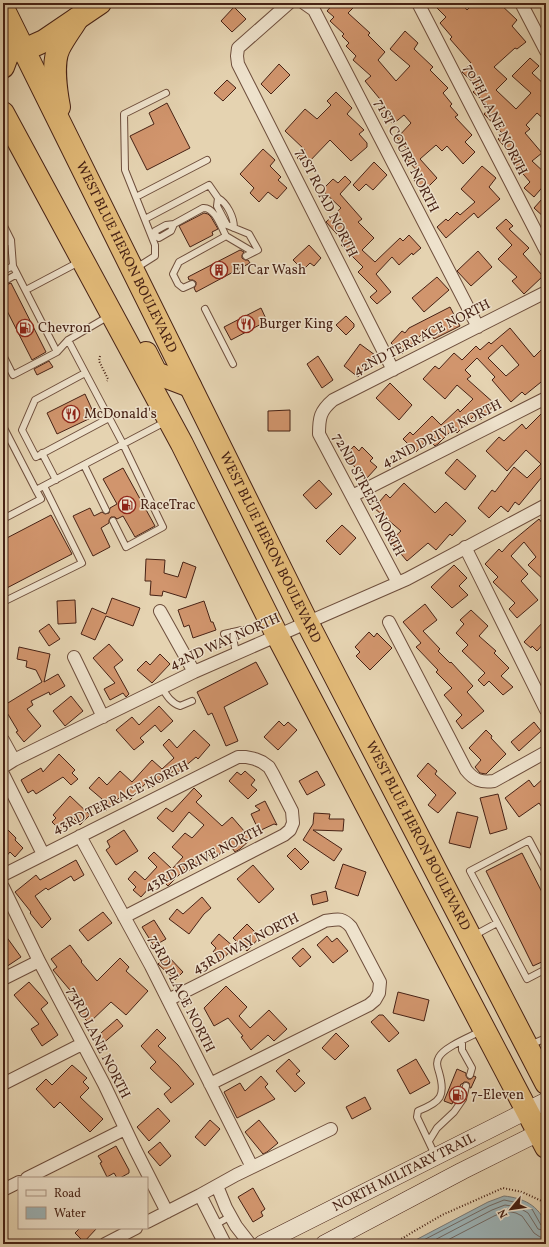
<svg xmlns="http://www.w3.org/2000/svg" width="549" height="1247" font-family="Vollkorn,serif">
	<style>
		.water { fill: #9cb4b8; stroke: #7a7a77 }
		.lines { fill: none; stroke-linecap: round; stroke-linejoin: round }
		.shore { stroke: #726b66; stroke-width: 1 }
		.building { fill: #d1956d; stroke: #472215; fill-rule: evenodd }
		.lane-casing { stroke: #6e4e3c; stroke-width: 8 }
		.street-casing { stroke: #6e4e3c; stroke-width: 14 }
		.secondary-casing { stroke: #472215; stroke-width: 18 }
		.highway-casing { stroke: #472215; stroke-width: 24 }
		.path { stroke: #472215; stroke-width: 2; stroke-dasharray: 1 2; stroke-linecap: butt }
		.lane { stroke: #eee2cc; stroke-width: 6 }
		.street { stroke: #eee2cc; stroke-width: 12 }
		.secondary { stroke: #eee2cc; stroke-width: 17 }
		.highway { stroke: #e2ba78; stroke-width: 22 }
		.labels { text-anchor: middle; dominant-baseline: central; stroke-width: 3; stroke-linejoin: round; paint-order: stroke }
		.street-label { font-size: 14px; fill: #472215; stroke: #eee2cc }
		.poi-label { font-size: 14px; fill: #472215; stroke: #eee2cc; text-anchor: start }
	</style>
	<rect width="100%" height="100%" fill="#e5d3b1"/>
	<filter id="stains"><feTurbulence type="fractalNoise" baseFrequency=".005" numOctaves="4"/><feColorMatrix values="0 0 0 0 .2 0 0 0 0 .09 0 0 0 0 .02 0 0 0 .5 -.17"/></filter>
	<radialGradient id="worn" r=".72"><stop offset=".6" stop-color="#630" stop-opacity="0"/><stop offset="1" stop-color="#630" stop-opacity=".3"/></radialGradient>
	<path class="water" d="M504 1196C523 1198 539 1205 546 1225 547 1230 546 1238 546 1244H408L488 1202Z"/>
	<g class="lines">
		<path class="shore" d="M416 1244 489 1206 504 1200 519 1203 528 1207 532 1209 541 1225 546 1226
			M427 1244 492 1210 505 1205 518 1207 528 1213 538 1229 546 1231
			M440 1244 494 1216 506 1211 516 1213 522 1216 534 1233 540 1237H546"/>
	</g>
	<path class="building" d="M334 3H358L348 13 370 33 368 35 385 52 378 60 396 81 410 66 390 49 405 31 418 43 414 49 433 67 430 70 448 88 443 93 452 104 450 106 458 115 455 117 472 135 465 142 475 152 463 164 447 146 442 151 436 145 420 159 437 178 424 191 413 179 419 173 400 152 406 148 397 138 411 123 404 115 393 124 378 110 384 104 365 81 371 76 353 60 356 56 346 46 349 43 342 36 344 34 330 21 334 17 327 11Z
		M432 3H461L467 10 474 3H499L517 20 512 26 526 42 517 49 515 48 494 67 507 79 496 90 516 109 531 93 512 76 530 58 539 66 532 73 546 86V121L537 113 526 125 530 129 525 133 542 153 532 161 546 174V183L534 197 524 188 530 182 512 161 515 159 498 139 503 134 484 114 490 107 473 92 478 87 462 72 471 63 450 39 452 37 440 23 446 17Z
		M234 7 246 19 232 32 221 21Z
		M279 64 290 75 271 94 261 84Z
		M227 80 236 88 223 101 214 93Z
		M336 92 352 108 347 114 364 130 359 134 367 143V147L351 161 330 140 306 165 297 158 305 150 285 131 305 109 317 119 331 105 327 101Z
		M167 103 190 148 147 170 130 136 154 124 149 113Z
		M263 149 275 160 270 166 281 177 278 180 287 188 277 199 268 192 259 202 250 193 254 188 240 174Z
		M374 162 387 175 373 190 366 184 359 191 353 185Z
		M482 166 496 178 489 187 500 199 478 218 474 213 446 238 437 227 446 219 448 221 457 212 460 215 475 202 461 189Z
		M345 176 351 182 340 194 362 219 358 222 374 238 362 250 375 262 400 238 403 241 409 235 421 248 413 255 412 253 399 265 392 257 376 274 391 292 377 304 370 297 377 291 358 272 363 267 341 245 344 242 326 222 341 208 322 190 333 179 338 183Z
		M542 199 546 203V219L534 208Z
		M204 213 208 214 211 217 218 229 212 232 213 235 190 247 179 226Z
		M506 219 513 226 509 229 529 248 523 254 543 276 524 294 512 281 517 277 498 259 512 245 496 228Z
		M309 245 321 258 314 266 310 263 303 270 293 260Z
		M240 250 244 252 242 255V258L245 260H248L250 263 196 292 194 288 196 285V282L193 280H189L188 277Z
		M478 251 492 267 471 286 457 271Z
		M437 277 449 290 424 312 412 298Z
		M11 283 46 352 32 360 3 303V286Z
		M450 307 460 326 434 339 428 328 402 354 391 343 402 331 405 333 409 328Z
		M261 308 267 321 231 340 224 327Z
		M346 316 354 324V327L346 335 336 325Z
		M510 328 534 357 541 350 546 356V378L525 395 522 392 511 402 492 380 495 377 477 358 465 370 471 376 467 379 495 404 481 420 475 415 457 433 453 429 438 444 435 446 428 439 416 452 403 439 410 432 413 435 432 416 441 425 458 409 460 412 473 399 457 385 445 399 423 379 435 366 439 369 454 353 462 360 476 346 480 350 489 342 491 344ZM502 345 519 365 506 376 488 358Z
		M360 344 375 355 358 377 344 366Z
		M318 356 333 380 322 388 307 364Z
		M49 361 53 367 37 375 34 369Z
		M390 383 412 405 399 420 376 398Z
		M85 394 95 416 57 434 47 413Z
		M546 409V444L542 448 546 452V472L519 505 515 502 508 512 501 506 489 518 478 508 492 490 495 492 514 467 527 478 541 464 526 450 507 471 486 451 499 437 504 441 522 424 526 429Z
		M290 410V431H268V411Z
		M354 446 359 451 362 447 373 458 370 461 377 467 367 478 344 457Z
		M457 459 476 476 465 490 445 473Z
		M123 468 155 526 135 537 123 516 117 519 115 517H111L109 520V523L101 528 110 547 93 556 73 516 90 508 94 516 102 512 105 514 109 513 110 508 117 504 103 479Z
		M319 480 332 494 316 509 303 495Z
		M404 483 435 513 446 502 466 521 452 536 450 534 436 550 428 543 407 561 390 541 401 531 374 508 386 494 390 498Z
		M51 515 72 554 3 590V540Z
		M539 519 546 528V582L528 565 536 557 524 542 511 556 528 574 521 581 538 600 517 618 509 609 515 603 493 582 498 577 485 564 499 549 502 552 510 543Z
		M342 525 356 538 340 555 326 541Z
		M146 559 165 560 164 573 178 577 183 562 196 567 186 598 163 591 162 596 150 595 151 581H145Z
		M454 565 467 578 459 586 468 595 452 608 431 587Z
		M112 598 140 608 133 626 106 616 95 640 81 634 92 608 106 614Z
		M75 600 76 623 58 624 57 601Z
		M204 601 211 622H213L216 630 193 638 189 625 184 627 178 610Z
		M425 604 437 620 423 631 440 649 438 651 450 663 451 662 473 686 467 692 484 711 462 729 456 721 462 715 444 695 452 688 436 672 438 670 416 647 421 643 403 622Z
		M471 610 488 626 479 636 496 651 494 653 509 668 501 676 513 687 503 695 489 681 484 686 478 680 485 673 462 651 468 645 456 633 464 624 460 620Z
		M546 619V641L537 651 532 646 531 648 524 642Z
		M49 624 60 639 49 646 39 631Z
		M369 632 374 637 377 633 392 648 370 670 356 656 360 652 355 647Z
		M109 644 123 660 114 667 129 694 126 697 123 693 110 700 104 689 115 683 93 658Z
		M19 647 50 654 44 682 58 674 65 686 50 695 49 692 31 701 33 705 27 709 41 726 24 742 16 732 18 731 3 706 42 682 36 670 26 667 27 661 17 659Z
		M160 654 170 664 152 683 137 670 146 661 150 665Z
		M256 662 268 684 224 707 238 741 226 746 212 713 208 715 197 692Z
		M71 696 83 711 65 726 53 711Z
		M159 706 173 721 161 732 155 725 140 738 144 742 134 750 116 730 132 717 139 725Z
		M279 721 284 726 288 722 297 730 278 750 264 737Z
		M534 722 541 731 519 751 511 742Z
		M194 730 210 745 198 759 196 757 177 773 174 770 164 781 161 778 153 787 147 782 130 800 123 794 106 811 98 803 102 799 89 788 99 777 107 785 120 771 132 782 152 760 162 769 174 758 163 745 169 739 177 748Z
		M486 730 492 736 491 738 506 754 486 774 480 773 475 767 481 760 469 748Z
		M59 754 75 770 72 773 78 779 71 785 63 777 36 794 33 790 28 793 21 780 41 768 43 772Z
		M428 763 437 771 435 774 456 793 438 813 428 805 436 795 417 776Z
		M245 771 255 780 251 785 257 790 248 799 229 781 237 772 241 775Z
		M317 771 325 785 307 795 299 781Z
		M546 776V813L539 803 519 817 505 798 529 780 534 787Z
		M194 788 202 796 196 802 222 826 232 817 251 839 240 849 235 852 229 844 214 860 207 853 190 871 187 867 168 886 159 877 141 897 133 890 136 887 128 879 135 871 145 880 157 867 148 858 154 852 172 869 183 857 172 847 185 833 192 838 204 825 189 812 173 832 157 818 166 808 172 812Z
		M498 794 507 829 490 834 480 798Z
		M70 796 90 815 80 825 73 818 60 830 52 822 56 818 53 815Z
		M265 801 277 825 274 824 259 831 251 814 260 810 255 806Z
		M457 812 478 817 470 848 449 843Z
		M314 813 330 814 329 819H344L343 831 313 830 342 849 334 861 303 840 313 824Z
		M3 825 16 838 15 840 23 848 15 857 10 852 3 860Z
		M124 830 138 851 116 865 106 850 110 847 107 841Z
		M295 848 309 862 301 870 287 856Z
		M522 853 546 900V960L533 966 486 871Z
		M76 860 84 875 74 881 71 876 48 890 46 888 35 896 51 919 42 928 30 913 31 912 15 892 36 875 40 880Z
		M343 864 366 872 358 896 335 888Z
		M253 865 274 889 259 903 237 879Z
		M326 891 328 901 313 905 311 895Z
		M202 897 211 908 204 914 189 934 169 919 177 909 183 914Z
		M103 912 112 923 88 941 79 930Z
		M154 920 166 939 154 946 142 927Z
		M247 924 260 937 247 951 233 938Z
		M3 932 21 957 6 967 3 963Z
		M219 934 234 947 222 960 213 952 216 948 211 943Z
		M327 936 332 942 337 938 348 951 333 963 317 945Z
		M70 945 82 961 81 962 97 981 120 958 129 967 126 971 148 991 126 1015 111 1002 89 1023 80 1014 86 1009 53 970 57 967 51 959Z
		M303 948 311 957 300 967 292 958Z
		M167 955 183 972 175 980 158 964Z
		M29 982 48 1003 41 1009 58 1035 42 1046 31 1029 39 1024 14 995Z
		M226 986 247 1007 239 1016 250 1028 269 1010 287 1029 274 1041 268 1035 251 1050 241 1037 243 1036 228 1018 214 1026 204 1008Z
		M398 992 429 1000 424 1021 393 1013Z
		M379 1015H383L399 1033 389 1042 371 1022Z
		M117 1019 123 1026 100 1046 94 1039Z
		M157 1029 166 1038 158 1046 178 1065 194 1084 171 1103 164 1094 171 1088 150 1068 156 1062 141 1046Z
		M336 1033 349 1046 335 1060 322 1048Z
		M289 1059 300 1071 296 1074 305 1083 295 1092 276 1071Z
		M416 1059 430 1083 410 1094 397 1070Z
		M72 1065 87 1078 83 1082 89 1088 80 1097 103 1119 90 1132 60 1102 54 1108 36 1089 46 1079 52 1085Z
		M457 1069 466 1073V1076L468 1079H471L474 1076 476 1077 471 1088H470L469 1083 467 1082H464L462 1084H461L452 1104 444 1101Z
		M261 1076 268 1084 265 1087 275 1099 237 1118 224 1092 240 1083 245 1091Z
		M365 1097 371 1109 352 1119 346 1107Z
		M158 1108 170 1121 149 1141 137 1127Z
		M210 1120 220 1129 205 1146 195 1137Z
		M259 1120 278 1143 267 1152 263 1154 245 1132Z
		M160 1142 171 1156 160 1166 148 1152Z
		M116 1146 129 1170V1173L120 1178H117L114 1173 107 1177 100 1163 102 1162 98 1156Z
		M253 1188 265 1209 261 1212 263 1216 253 1222 238 1197Z
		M80 1228H97L84 1242 75 1233Z"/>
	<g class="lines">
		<defs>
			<path id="lane" d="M136 197 207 160
				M218 198C227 203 234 217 234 228
				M145 219 209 185 218 198 217 206 227 225 249 234 258 250 246 256
				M3 224 11 240 13 266
				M156 236 155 231 166 225 174 224 203 208C215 207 221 227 226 236L179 262 173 274 178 284 183 288 192 284
				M226 236 253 252
				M153 237 156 236 159 238 171 231 174 224
				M3 244 11 240
				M136 268 155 256V245L125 170 124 114 166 93
				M3 271 13 266 57 352
				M3 282 17 274
				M26 290 79 262
				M205 309 233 364
				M68 340 123 444 163 527 126 547 113 521
				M3 355 13 375 57 352 68 340 109 316
				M85 373 35 400 22 430 36 457 109 418
				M3 426 36 490 165 422
				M42 453 56 480
				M84 465 106 510
				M3 519 41 499 36 490
				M3 602 82 563 44 486
				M232 632 236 653
				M224 634 242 630
				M162 688C167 696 171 703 180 706L192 701
				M546 872 529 840 470 871 527 979 546 969
				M473 936 497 923
				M462 1041V1050L472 1068 470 1075
				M530 1045 546 1038
				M429 1141 437 1128 454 1112 463 1099 466 1086
				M435 1155 417 1117 418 1111C441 1102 446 1096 439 1072 437 1066 436 1062 439 1057 444 1047 470 1037 481 1031
				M215 1225 231 1216"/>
			<path id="street" d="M289 3 238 48 237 56 238 64 393 370
				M304 3 314 10 478 327
				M418 3 546 251
				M521 3 546 51
				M352 496 546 398
				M465 547 546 710
				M398 583 319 434C319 418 320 411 333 400L546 292
				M160 611 194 672
				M389 622 466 770C474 780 481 783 494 781L546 752
				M74 657 103 717
				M3 740 14 760
				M3 767 14 760 194 672 407 579 546 505
				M3 774 43 854
				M80 836 151 966 252 1167
				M3 875 238 757H246L255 759 262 762 269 767 273 774 292 811 293 823 290 830 284 835 124 917
				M3 887 39 961 104 1084 135 1149 167 1212
				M3 979 39 961
				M168 1000 325 921C338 919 342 917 351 927L380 982 379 993 375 1000 369 1005 210 1084
				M3 1084 82 1044
				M27 1178 125 1129
				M217 1186 226 1208 236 1226 250 1244
				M3 1190 19 1182
				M200 1195 225 1244
				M147 1222 200 1195 236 1175 331 1129
				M105 1244 136 1228"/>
			<g id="secondary">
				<path id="s1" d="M262 1244 546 1101"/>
				<path d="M324 1244 462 1171 546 1129"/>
			</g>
			<g id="highway">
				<path id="s2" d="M3 8 307 622 546 1083"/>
				<path d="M3 48 9 51 24 50 44 41 100 3"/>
				<path d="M3 67 9 51V36"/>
				<path d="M59 107C56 91 52 62 59 48 64 38 71 29 77 19"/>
				<path d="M3 113 182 444 277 635 546 1147"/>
				<path d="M146 353 156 373 190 386"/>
			</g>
		</defs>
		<use href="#lane" class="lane-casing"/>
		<use href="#street" class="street-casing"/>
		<use href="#secondary" class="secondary-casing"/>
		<use href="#highway" class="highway-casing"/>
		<path class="path" d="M100 356 99 361 108 379 107 381
			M394 1244 401 1239 442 1215 503 1188 522 1192 546 1203"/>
		<use href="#lane" class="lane"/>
		<use href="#street" class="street"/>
		<use href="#secondary" class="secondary"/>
		<use href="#highway" class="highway"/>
	</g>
	<defs>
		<symbol id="building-ring" viewBox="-11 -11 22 22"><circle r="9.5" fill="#eee2cc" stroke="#8f2418" stroke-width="1.5"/><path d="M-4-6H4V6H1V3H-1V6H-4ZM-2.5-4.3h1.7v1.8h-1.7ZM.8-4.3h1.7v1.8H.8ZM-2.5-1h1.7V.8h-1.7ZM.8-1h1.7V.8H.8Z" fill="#8f2418"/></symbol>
		<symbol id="restaurant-ring" viewBox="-11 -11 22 22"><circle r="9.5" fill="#eee2cc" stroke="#8f2418" stroke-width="1.5"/><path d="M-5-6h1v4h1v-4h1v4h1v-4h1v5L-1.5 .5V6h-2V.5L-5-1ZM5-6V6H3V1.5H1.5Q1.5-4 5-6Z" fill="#8f2418"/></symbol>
		<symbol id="fuel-ring" viewBox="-11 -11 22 22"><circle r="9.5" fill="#eee2cc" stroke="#8f2418" stroke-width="1.5"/><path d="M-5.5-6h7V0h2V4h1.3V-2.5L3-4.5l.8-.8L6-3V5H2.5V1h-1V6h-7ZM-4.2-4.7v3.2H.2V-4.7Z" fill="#8f2418"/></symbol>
	</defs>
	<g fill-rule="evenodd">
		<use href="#building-ring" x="209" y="260" width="20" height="20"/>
		<use href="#restaurant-ring" x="236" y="314" width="20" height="20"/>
		<use href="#fuel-ring" x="15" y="318" width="20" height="20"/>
		<use href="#restaurant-ring" x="61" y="404" width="20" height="20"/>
		<use href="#fuel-ring" x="117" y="495" width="20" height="20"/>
		<use href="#fuel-ring" x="448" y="1085" width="20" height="20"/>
	</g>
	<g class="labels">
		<g class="street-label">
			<text transform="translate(495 120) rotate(63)">70TH LANE NORTH</text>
			<text transform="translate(406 156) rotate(63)">71ST COURT NORTH</text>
			<text transform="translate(326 203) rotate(63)">71ST ROAD NORTH</text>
			<text stroke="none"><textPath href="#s2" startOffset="278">WEST BLUE HERON BOULEVARD</textPath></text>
			<text transform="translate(422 338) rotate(-27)">42ND TERRACE NORTH</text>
			<text transform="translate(442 434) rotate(-27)">42ND DRIVE NORTH</text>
			<text transform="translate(368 495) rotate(62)">72ND STREET NORTH</text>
			<text stroke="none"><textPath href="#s2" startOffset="602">WEST BLUE HERON BOULEVARD</textPath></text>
			<text transform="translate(225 642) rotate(-24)">42ND WAY NORTH</text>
			<text transform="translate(121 798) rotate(-26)">43RD TERRACE NORTH</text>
			<text stroke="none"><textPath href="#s2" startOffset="926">WEST BLUE HERON BOULEVARD</textPath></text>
			<text transform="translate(204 859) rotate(-27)">43RD DRIVE NORTH</text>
			<text transform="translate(246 944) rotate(-27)">43RD WAY NORTH</text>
			<text transform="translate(181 994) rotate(63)">73RD PLACE NORTH</text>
			<text transform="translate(98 1043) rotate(63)">73RD LANE NORTH</text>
			<text stroke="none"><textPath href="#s1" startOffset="159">NORTH MILITARY TRAIL</textPath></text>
		</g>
		<g class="poi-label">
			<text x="232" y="270">El Car Wash</text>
			<text x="259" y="324">Burger King</text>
			<text x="38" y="328">Chevron</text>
			<text x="84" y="414">McDonald's</text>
			<text x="140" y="505">RaceTrac</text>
			<text x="471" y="1095">7-Eleven</text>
		</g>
	</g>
	<rect width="549" height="1247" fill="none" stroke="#e5d3b1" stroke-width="16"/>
	<rect x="4" y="4" width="541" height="1239" fill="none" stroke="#472215" stroke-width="2"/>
	<rect x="8" y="8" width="533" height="1231" fill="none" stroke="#472215"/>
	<rect x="18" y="1177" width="130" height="52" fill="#eee2cc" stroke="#ab9583"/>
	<rect x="26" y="1190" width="20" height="6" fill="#eee2cc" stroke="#ab9583"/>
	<text x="54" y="1197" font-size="12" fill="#472215">Road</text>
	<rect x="26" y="1207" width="20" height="12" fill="#9cb4b8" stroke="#ab9583"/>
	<text x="54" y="1217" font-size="12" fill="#472215">Water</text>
	<g transform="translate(511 1209) rotate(241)" stroke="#eee2cc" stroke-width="3" paint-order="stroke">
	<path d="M0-3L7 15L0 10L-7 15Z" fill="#472215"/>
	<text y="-6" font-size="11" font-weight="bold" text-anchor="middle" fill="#472215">N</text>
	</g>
	<rect width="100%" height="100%" filter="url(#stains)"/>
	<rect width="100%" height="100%" fill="url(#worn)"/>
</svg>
